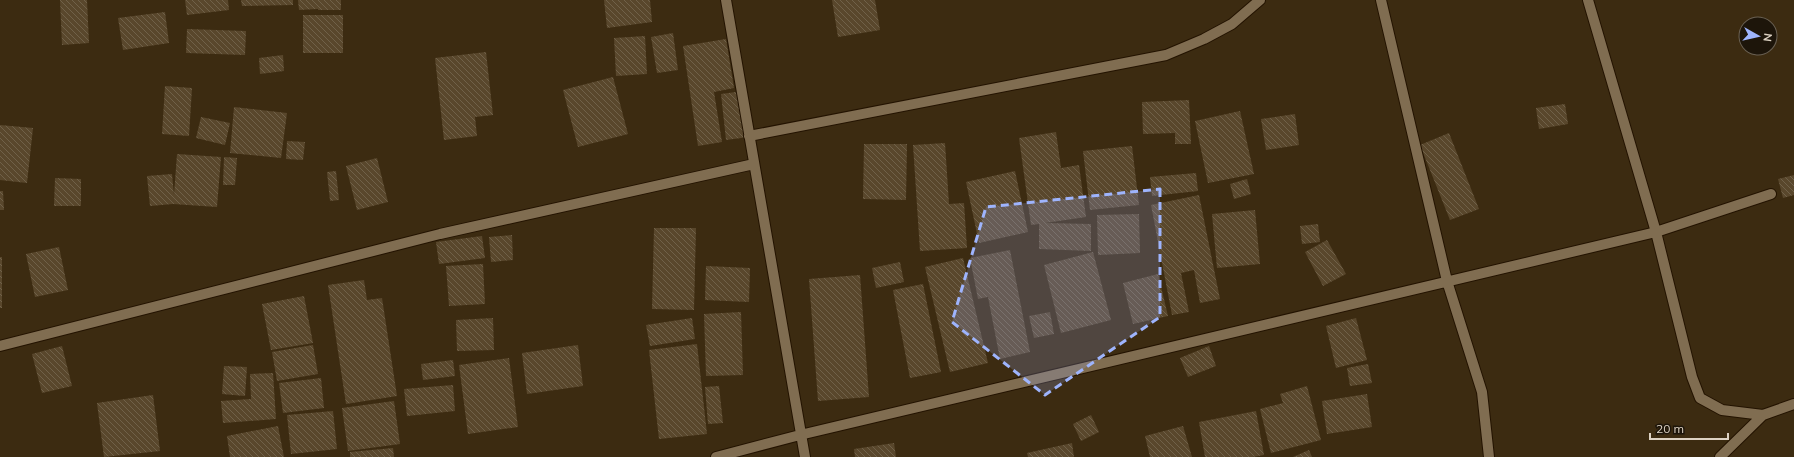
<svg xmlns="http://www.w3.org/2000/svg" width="1794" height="457" font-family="Mulish,sans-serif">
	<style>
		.building { fill: url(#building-back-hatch) }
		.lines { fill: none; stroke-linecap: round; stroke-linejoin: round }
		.minor-casing { stroke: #231300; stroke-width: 12 }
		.minor { stroke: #806d51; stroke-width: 10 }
		.marked { fill: #9eb4fd; fill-opacity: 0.2; stroke: #9eb4fd; stroke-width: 3; stroke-dasharray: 8 5; stroke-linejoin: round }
	</style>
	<defs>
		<pattern id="building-back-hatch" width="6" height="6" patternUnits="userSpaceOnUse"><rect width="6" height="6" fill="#59472c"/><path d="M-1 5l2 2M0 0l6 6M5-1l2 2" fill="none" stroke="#706149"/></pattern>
	</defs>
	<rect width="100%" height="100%" fill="#3c2b11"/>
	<path class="building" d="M60 0H87L89 43 62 45Z
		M185 0H228L229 10 187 15Z
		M241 0H293V5L242 6Z
		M298 0H341V10H318V9L299 10Z
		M604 0H650L652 22 607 28Z
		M832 0H875L880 30 838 37Z
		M165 12 169 43 123 50 118 18Z
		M303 15H343V53H303Z
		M187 29 246 31 245 55 186 53Z
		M673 33 678 70 657 73 651 37Z
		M645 36 647 74 616 76 614 38Z
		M726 39 734 88 714 92 722 142 698 146 683 46Z
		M486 52 493 115 475 117 477 136 444 140 435 58Z
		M283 55 284 71 260 74 259 58Z
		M613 77 628 134 578 147 563 90Z
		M165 86 192 88 189 136 162 134Z
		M743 91 749 137 726 140 721 94Z
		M1189 100 1191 144H1175V133L1143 134 1142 102Z
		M1565 104 1568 124 1539 129 1536 108Z
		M234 107 287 113 281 158 230 153Z
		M1240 111 1254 174 1208 183 1195 121Z
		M1295 114 1299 145 1266 150 1261 119Z
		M201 117 230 123 225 145 196 138Z
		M0 125 33 128 27 183 0 180Z
		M1056 132 1061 168 1079 165 1086 217 1045 223 1091 224V251L1039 249V224L1031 225 1019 138Z
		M1449 133 1479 209 1450 220 1420 145Z
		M287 141 305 142 303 160 286 159Z
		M945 143 949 204 964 203 967 248 920 251 913 145Z
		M864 144H907L906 200 863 199Z
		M1132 146 1139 205 1090 210 1083 151Z
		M177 154 221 157 217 207 173 204 150 206 147 176 172 174 174 195Z
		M224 157 237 158 235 185H223Z
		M377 158 388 202 357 210 346 166Z
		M336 171 339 200 330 201 327 172Z
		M1015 171 1028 232 979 243 966 182Z
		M1196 173 1198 191 1152 196 1150 177Z
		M1794 175V195L1783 198 1778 179Z
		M55 178 81 179V206H54Z
		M1247 179 1251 194 1234 199 1230 184Z
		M0 191H3L4 210H0Z
		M1199 195 1220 299 1200 303 1194 270 1181 273 1189 312 1172 315 1151 205Z
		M1255 210 1260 264 1217 268 1212 214Z
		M1139 214 1140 253 1098 255 1097 215Z
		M1318 224 1320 242 1302 244 1300 226Z
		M654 228H696L694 310 652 309Z
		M512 235 513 260 491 262 489 237Z
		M482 236 485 258 439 264 436 242Z
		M1327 240 1346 274 1323 286 1305 252Z
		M59 247 68 290 35 297 26 254Z
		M1010 250 1030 352 1000 359 988 297 978 299 970 258Z
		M1093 252 1111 320 1061 333 1044 265Z
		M0 257H2V308H0Z
		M963 258 988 363 950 372 925 267Z
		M900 262 904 282 876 288 872 268Z
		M483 264 485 304 449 306 446 266Z
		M706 266 750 268 749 302 705 300Z
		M1158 274 1168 316 1133 324 1123 283Z
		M860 275 869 397 818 401 809 279Z
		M364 280 367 300 382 298 397 396 346 404 328 285Z
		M923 284 941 372 910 378 893 290Z
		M304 296 313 343 271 350 262 304Z
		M741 312 743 375 706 376 704 314Z
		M1050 312 1054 334 1034 338 1029 316Z
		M493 318 494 350 457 351 456 320Z
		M692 318 695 339 650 346 646 325Z
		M1356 318 1367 360 1336 368 1326 326Z
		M697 344 707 434 659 439 649 350Z
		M313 345 318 374 277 381 272 352Z
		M578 345 583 386 527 394 522 353Z
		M62 346 72 386 42 393 32 354Z
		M1209 346 1216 366 1188 377 1180 358Z
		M509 358 518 427 468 434 459 365Z
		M453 360 455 376 423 380 421 364Z
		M1368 364 1372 383 1350 386 1347 368Z
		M224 366 247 367 245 396 222 394Z
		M273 373 276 419 223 423 221 401 251 399 250 374Z
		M321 378 324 408 283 413 279 383Z
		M453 385 455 411 407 416 404 389Z
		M719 386 723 423 708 424 705 387Z
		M1307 386 1321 440 1271 453 1260 409 1283 403 1280 394Z
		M1367 394 1372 427 1327 434 1322 401Z
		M153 395 160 451 104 457 97 403Z
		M394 401 400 444 348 451 342 408Z
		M333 411 337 449 291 454 287 415Z
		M1256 411 1264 455 1253 457H1205L1199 422Z
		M1091 415 1099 432 1081 441 1073 424Z
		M278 426 284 457H230L227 436Z
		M1183 426 1192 457H1150L1145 436Z
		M894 443 896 457H855L854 449Z
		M1072 443 1074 457H1028L1027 453Z
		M393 448 394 457H350V452Z
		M1309 450 1312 457H1293Z"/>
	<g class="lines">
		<defs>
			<path id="minor" d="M726 0 805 457
				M1381 0 1447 281 1482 392 1489 457
				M1588 0 1656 232 1771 194
				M749 136 1166 55 1204 39 1232 24 1260 0
				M0 346 440 234 754 164
				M716 457 800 435 1656 232 1692 377 1700 398 1722 410 1763 415
				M1720 457 1763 415 1794 404"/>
		</defs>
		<use href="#minor" class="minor-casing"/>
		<use href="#minor" class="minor"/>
	</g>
	<path class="marked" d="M1160 189V317L1045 395 952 322 986 207Z"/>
	<g transform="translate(1758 36) rotate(98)"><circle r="19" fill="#1d150a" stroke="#6a6154"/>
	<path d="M0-3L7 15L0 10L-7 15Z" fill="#9eb4fd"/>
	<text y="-6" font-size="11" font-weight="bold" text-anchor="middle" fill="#ddd2c3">N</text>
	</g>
	<path d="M1650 433v6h78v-6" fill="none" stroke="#ddd2c3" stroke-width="2"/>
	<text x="1656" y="433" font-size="12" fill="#ddd2c3" stroke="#1d150a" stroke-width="3" paint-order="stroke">20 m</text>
</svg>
